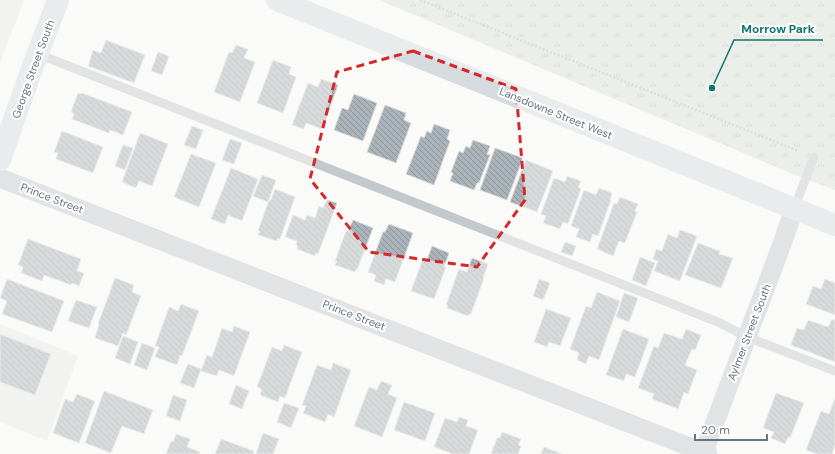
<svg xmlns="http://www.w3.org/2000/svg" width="835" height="454" font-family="'DM Sans',sans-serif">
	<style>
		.built { fill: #e8e9e9 }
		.park { fill: url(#park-tufts) }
		.building { fill: url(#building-back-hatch); stroke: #dcdcda }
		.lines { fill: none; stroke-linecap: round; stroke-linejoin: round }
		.path { stroke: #bbbfc2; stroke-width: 2.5; stroke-dasharray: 2 2; stroke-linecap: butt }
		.lane { stroke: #c3c8cc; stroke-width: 9 }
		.street { stroke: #c3c8cc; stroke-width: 19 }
		.secondary { stroke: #d6dbdf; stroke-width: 22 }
		.marked { fill: none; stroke: #d62828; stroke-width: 3; stroke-dasharray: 8 5; stroke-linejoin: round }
		.labels { text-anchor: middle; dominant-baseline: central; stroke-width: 4; stroke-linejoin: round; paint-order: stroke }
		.street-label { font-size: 11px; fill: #657683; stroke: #fff }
		.leader { fill: none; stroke: #0f766e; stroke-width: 1.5 }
		.callout-dot { fill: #0f766e; stroke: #fff; stroke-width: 1.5 }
		.callout-label { font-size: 12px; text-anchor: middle; font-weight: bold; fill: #0f766e; stroke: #fff; stroke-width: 4; stroke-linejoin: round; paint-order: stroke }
	</style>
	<defs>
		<pattern id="park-tufts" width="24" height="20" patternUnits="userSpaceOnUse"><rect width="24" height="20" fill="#dadfd7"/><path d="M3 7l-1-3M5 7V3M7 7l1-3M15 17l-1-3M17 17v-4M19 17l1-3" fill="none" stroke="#b4b9b4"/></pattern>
		<pattern id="building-back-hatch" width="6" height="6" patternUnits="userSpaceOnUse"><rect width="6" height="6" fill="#aab3b9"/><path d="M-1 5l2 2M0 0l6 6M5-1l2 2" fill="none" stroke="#8e969c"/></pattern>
	</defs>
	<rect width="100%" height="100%" fill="#fafaf8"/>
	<path class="built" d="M0 0H24L0 63Z
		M0 324 78 356 47 441 0 422Z"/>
	<path class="park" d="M379 0H835V190L800 177Z"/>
	<path class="building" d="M106 40 145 55 134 83 88 66 93 50 101 53Z
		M236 45 248 49 244 58 255 62 240 102 214 92 229 52 232 53Z
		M158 52 169 56 162 75 151 71Z
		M273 60 291 67 289 74 296 77 283 113 257 103Z
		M321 79 338 85 322 129 306 123 304 129 292 125 308 83 318 87Z
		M78 93 81 94 82 93 132 112 123 135 110 130 109 133 72 119 74 114 71 112Z
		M354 94 377 103 363 141 334 130 342 108 348 110Z
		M385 105 406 113 404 120 411 123 396 163 367 152Z
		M434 124 450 130 447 139 450 141 434 185 406 174 421 136 424 138 427 131 431 133Z
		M192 126 203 130 196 149 184 145Z
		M62 131 103 147 93 173 56 159 58 153 54 152Z
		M140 133 168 144 152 186 139 181 136 188 122 182Z
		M230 139 242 143 234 164 222 160Z
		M473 140 490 146 487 154 490 155 479 183H477L474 190 450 181 453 173 451 172 459 151 463 153 466 146 470 148Z
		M123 145 133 148 125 170 115 166Z
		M495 148 523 158 507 200 480 190Z
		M191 154 216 163 199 207 174 197Z
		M526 160 553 171 537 212 510 202Z
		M231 168 258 179 242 221 228 215 225 224 211 219Z
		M262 175 276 180 268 202 253 196Z
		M567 176 581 181 578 187 581 189 568 224 563 222 560 229 543 223 546 216 541 214 554 178 565 182Z
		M599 188 612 193 610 200H611L598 236 593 234 590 242 576 237 579 229 571 226 584 190 596 195Z
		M275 189 295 197 280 239 278 238 277 241 258 235 260 231H258L269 200H271Z
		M620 197 638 204 635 211 637 212 625 243 619 241 613 256 597 249 614 203 617 204Z
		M327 200 337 203 318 254 316 253 315 256 297 249 298 246 296 245 297 241 285 237 293 215 305 220 307 215 315 218 319 206 323 208Z
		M353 220 373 228 357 270 356 269 355 272 335 265 337 261H335L346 231H348Z
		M389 224 413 233 395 282 386 279 384 285 374 281 376 275 368 272 383 232H385Z
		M680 230 697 236 680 281 654 271 658 261 653 259 656 249 662 251 668 234 677 238Z
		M28 239 81 259 77 271 84 273 79 286 72 283 71 285 44 275 42 281 21 273 23 267 18 265Z
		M565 242 576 246 572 256 561 252Z
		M698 243 720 251 719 254 733 258 721 288 685 275Z
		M432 246 449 253 444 267H446L434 299 411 291 423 259 427 260Z
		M640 257 655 263 646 286 632 280Z
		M472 258 488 264 483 278H484L471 314H469L468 316 447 308 448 305H446L459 269 467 272Z
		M115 278 134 285 132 292 141 296 126 335 123 333 118 346 95 338 99 325 98 324Z
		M7 279 64 301 52 332 2 314 7 301 0 298Z
		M539 279 550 283 543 300 533 296Z
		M825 279 835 283V315L806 304 813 286 821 289Z
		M597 292 620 301 599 360 589 356 586 364 577 360 579 353 570 349 586 306 591 308Z
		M624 293 638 298 629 322 616 317Z
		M76 300 97 307 89 328 68 321Z
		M181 304 199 311 182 356 180 355 177 365 155 357 159 347 155 346 169 307 178 311Z
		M546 309 571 318 560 346 549 342 547 347 534 342Z
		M832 319 835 320V362L791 345 797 328 804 330 808 320 828 327Z
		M234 326 250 332 234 376 219 370 217 376 201 371 207 355 212 357 222 328 232 332Z
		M623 329 649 339 635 377 626 374 624 381 606 375Z
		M686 329 701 335 695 350 692 349 685 365 697 370 688 394 684 392 678 409 652 399 654 394 638 388 654 346 658 348 664 333 682 339Z
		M0 334 51 354 35 395 0 382Z
		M123 336 138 342 130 364 115 358Z
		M142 343 155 348 147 370 134 365Z
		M284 345 302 352 285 398 280 396 278 402 260 395 262 389 257 387 272 347 282 351Z
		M333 363 351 370 334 417 328 414 325 422 303 413 306 406 302 405 317 365 331 370Z
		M188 364 201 369 194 388 180 383Z
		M381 381 392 385 388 394 397 398 382 437 354 426 369 387 377 390Z
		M236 385 249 391 242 409 229 404Z
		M104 391 153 410 144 434 122 426 111 453 85 443Z
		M776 393 804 403 790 438 788 437 785 444 771 438 774 432 763 428Z
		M77 394 95 401 79 443 53 433 65 399 73 402Z
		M173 395 187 400 180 421 166 416Z
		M835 398V445L832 454H817L806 450 821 411 829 414Z
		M404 402 435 413 425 441 394 430Z
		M284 403 299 408 291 428 277 422Z
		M459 417 468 420 466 426 478 430 469 454H453L434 447 445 418 457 422Z
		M502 432 521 439 518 445 521 446 518 454H491L497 438H500Z
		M263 433 279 439 273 454H256Z
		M176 434 190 439 187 447 200 452 199 454H166L171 441 173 442Z
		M221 439 254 451 253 454H215Z
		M544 447 562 454H541Z"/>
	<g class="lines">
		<path class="path" d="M420 0 799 151"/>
		<path class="lane" d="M38 54 718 322 747 337 835 371
			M794 209 814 157"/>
		<path class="street" d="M0 178 708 454
			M703 454 782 244 794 209"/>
		<path class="secondary" d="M277 0 835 225
			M0 160 30 74 58 0"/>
	</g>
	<path d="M0 0H835V454H0ZM413 51 516 89 525 200 477 267 369 252 310 179 337 72Z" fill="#fafaf8" fill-opacity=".55" fill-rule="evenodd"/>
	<path class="marked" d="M413 51 516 89 525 200 477 267 369 252 310 179 337 72Z"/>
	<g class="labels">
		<g class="street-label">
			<text transform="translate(33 69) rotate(-70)">George Street South</text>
			<text transform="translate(556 113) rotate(22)">Lansdowne Street West</text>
			<text transform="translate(52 198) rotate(21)">Prince Street</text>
			<text transform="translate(354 315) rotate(21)">Prince Street</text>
			<text transform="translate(749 332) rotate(-69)">Aylmer Street South</text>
		</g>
	</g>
	<path class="leader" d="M712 88L734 40H823"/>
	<circle class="callout-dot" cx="712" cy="88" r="4"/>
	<g class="callout-label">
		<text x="778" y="33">Morrow Park</text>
	</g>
	<path d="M695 434v6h72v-6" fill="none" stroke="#657683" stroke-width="2"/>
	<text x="701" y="434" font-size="12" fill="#657683" stroke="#ffffff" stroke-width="3" paint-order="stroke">20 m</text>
</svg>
